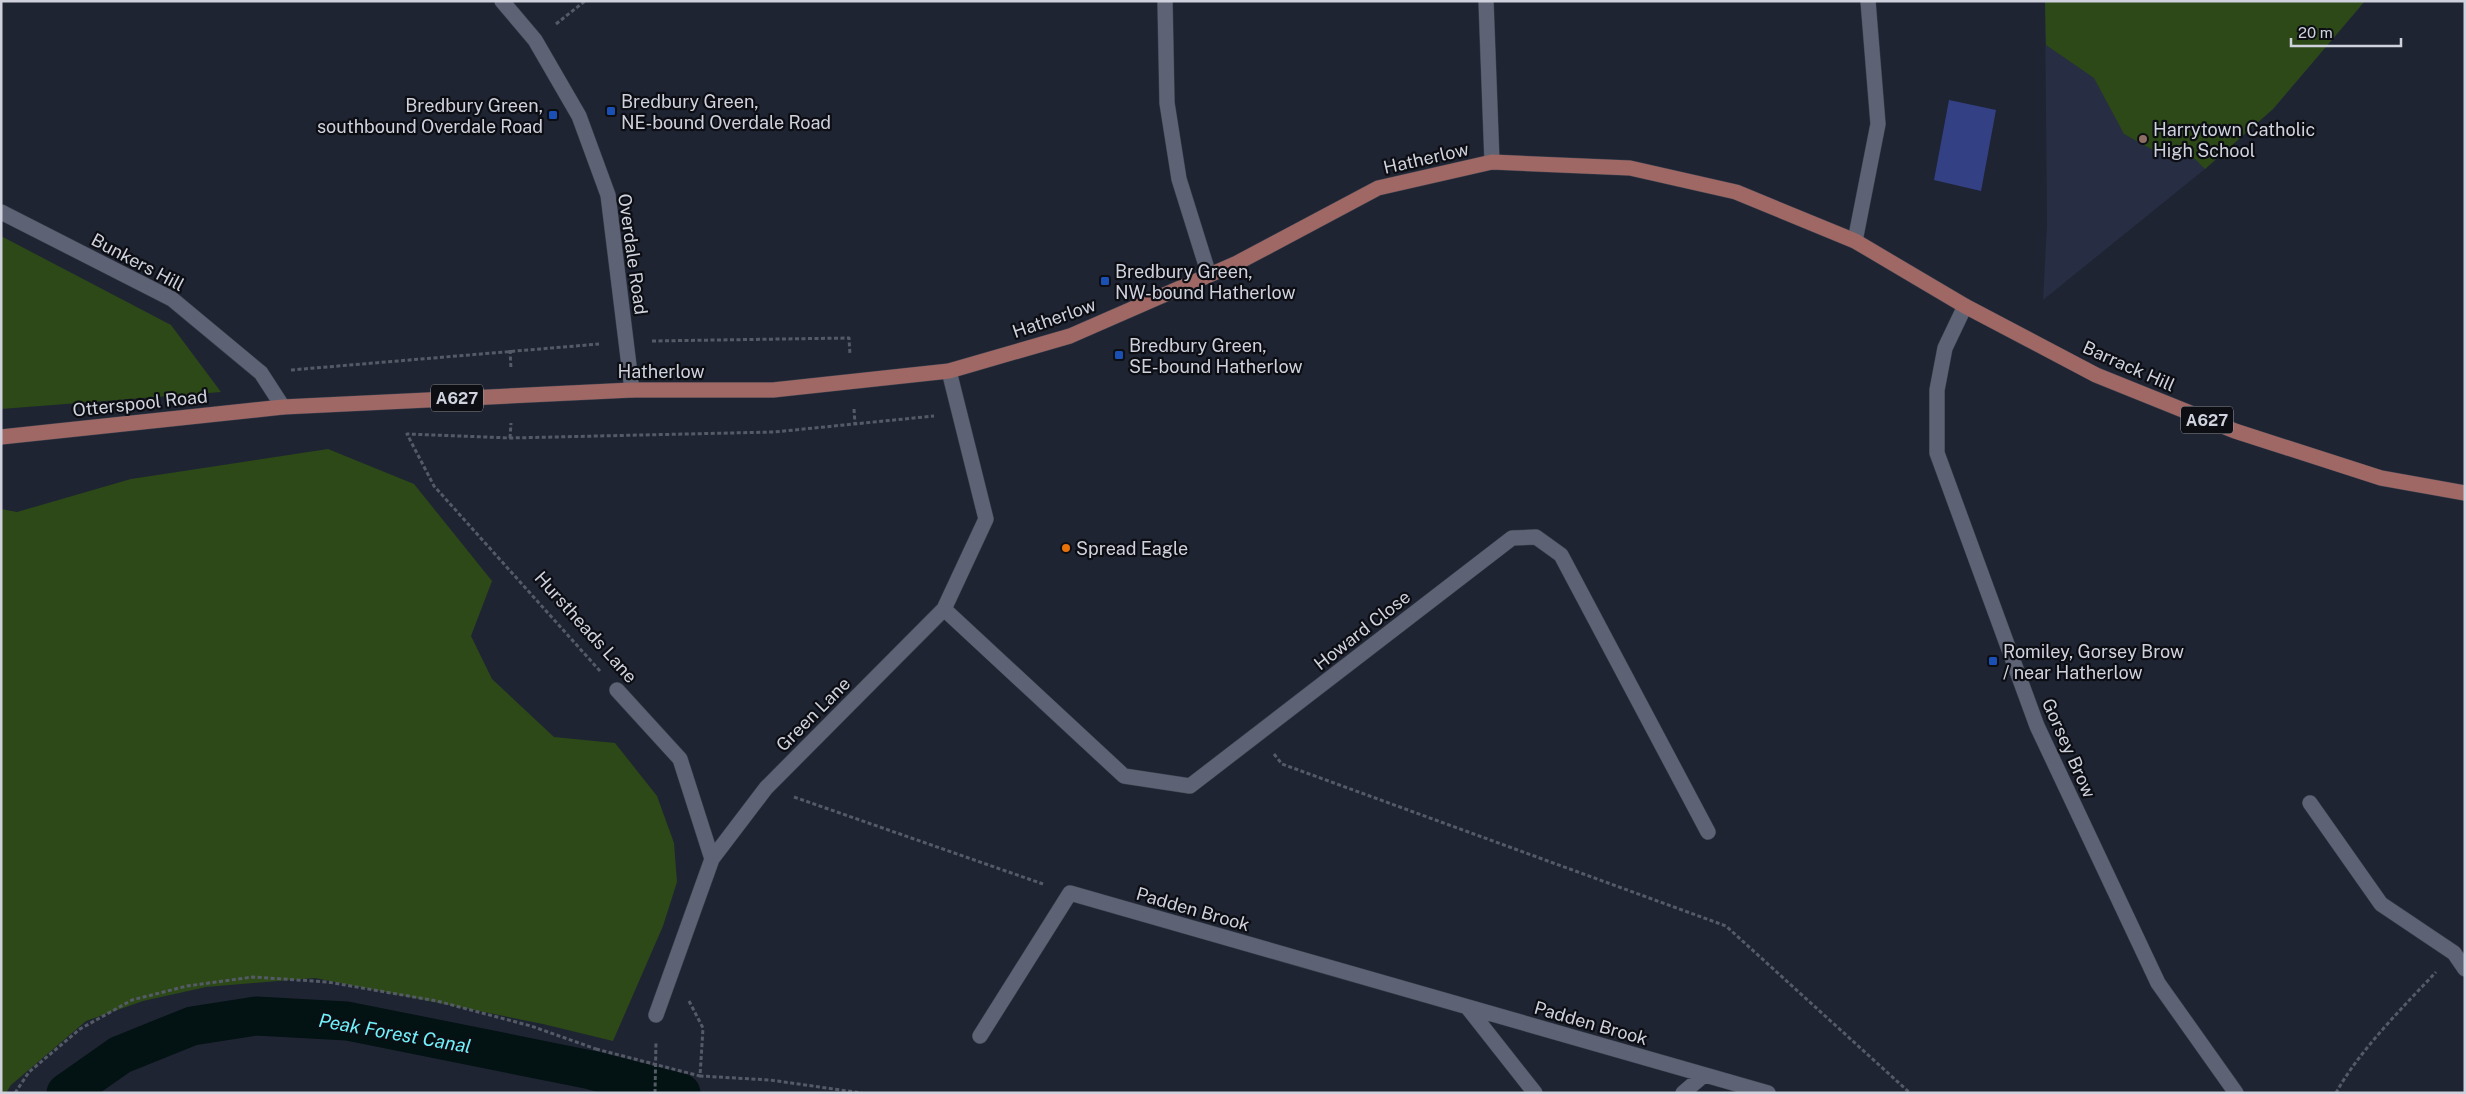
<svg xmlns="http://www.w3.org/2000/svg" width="2466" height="1094" font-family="'Public Sans',sans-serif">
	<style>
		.built { fill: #272d42 }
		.green { fill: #2c4917 }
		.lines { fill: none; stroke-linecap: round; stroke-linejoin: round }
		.canal { stroke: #031213; stroke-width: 39 }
		.building { fill: #334184 }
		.street-casing { stroke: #3c404d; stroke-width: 16 }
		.primary-casing { stroke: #3c404d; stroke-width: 16 }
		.path { stroke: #555a67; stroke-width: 3; stroke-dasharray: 4 2.5; stroke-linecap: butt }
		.street { stroke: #5d6375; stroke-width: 15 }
		.primary { stroke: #9f6865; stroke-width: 15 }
		.path-bridge { stroke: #555a67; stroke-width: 3; stroke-dasharray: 4 2.5; stroke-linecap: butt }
		.transit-dot { fill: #1a4fb4; stroke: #0c0e14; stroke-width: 2 }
		.education-dot { fill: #8d6e63; stroke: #0c0e14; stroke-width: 2 }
		.food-dot { fill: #e8710a; stroke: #0c0e14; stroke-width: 2 }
		.labels { text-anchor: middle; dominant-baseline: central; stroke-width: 4.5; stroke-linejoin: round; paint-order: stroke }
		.shield { fill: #0c0e14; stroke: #9497a1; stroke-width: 1 }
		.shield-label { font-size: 16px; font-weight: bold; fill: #cfd2dd }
		.poi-label { font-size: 18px; fill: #cfd2dd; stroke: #0c0e14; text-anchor: start }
		.street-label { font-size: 18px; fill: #cfd2dd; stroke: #0c0e14 }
		.water-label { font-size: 19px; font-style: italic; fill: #71f2fb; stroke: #0c0e14 }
	</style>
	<rect width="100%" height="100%" fill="#1f2433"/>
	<path class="built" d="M2045 1H2365L2273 109 2205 169 2043 300 2047 225Z"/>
	<path class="green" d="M2045 1H2365L2273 109 2205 169 2195 159 2155 151 2124 134 2094 78 2046 45Z
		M1 236 171 325 221 392 1 409Z
		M328 449 414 484 492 581 471 636 492 679 554 737 615 743 657 796 674 843 677 882 663 926 613 1041 543 1024 315 978 206 987 143 1001 86 1021 11 1085 6 1093H1V509L17 512 131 479Z"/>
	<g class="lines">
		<path class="canal" d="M66 1093 120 1055 192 1026 256 1016 347 1021 591 1070 681 1093"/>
	</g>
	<path class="building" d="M1949 100 1996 110 1981 191 1934 180Z"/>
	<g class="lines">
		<defs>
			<path id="street" d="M502 1 535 40 579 116 608 195 632 390
				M1165 1 1167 103 1179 179 1209 275
				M1486 1 1492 162
				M1 212 172 299 261 373 283 407
				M1855 241 1878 124 1868 1
				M1965 306 1945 348 1937 390V453L2037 726 2158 983 2236 1093
				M944 609 1124 776 1190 786 1512 538 1536 537 1561 555 1708 832
				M617 690 680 759 712 859
				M2310 803 2381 904 2454 953 2465 969
				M1468 1008 1535 1093
				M656 1015 712 859 766 788 944 609 986 519 949 371
				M980 1036 1070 893 1768 1093
				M1683 1093 1704 1075"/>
			<path id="primary" d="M1 437 283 407 632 390H773L949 371 1070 336 1237 263 1378 188 1492 162 1630 168 1736 192 1855 241 1965 306 2096 375 2235 431 2381 478 2465 493"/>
		</defs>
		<use href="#street" class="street-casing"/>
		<use href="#primary" class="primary-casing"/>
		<path class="path" d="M556 24 585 1
			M652 341 849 338 850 355
			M510 350 511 369
			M291 370 599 344
			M854 409 855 424
			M510 438 511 423
			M600 671 434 486 407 434 510 438 774 432 934 416
			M1274 754 1282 764 1726 926 1910 1093
			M794 797 1043 884
			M689 1001 703 1028 700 1076 770 1080 862 1093
			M15 1093 29 1072 80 1029 132 1000 187 986 253 977 328 982 437 1001 531 1026 596 1049
			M655 1093 656 1041
			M2336 1093C2358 1052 2404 1006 2436 972"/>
		<use href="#street" class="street"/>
		<use href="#primary" class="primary"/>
		<path class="path-bridge" d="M596 1049 700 1076"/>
	</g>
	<g class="transit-dot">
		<rect x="606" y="106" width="10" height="10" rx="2.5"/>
		<rect x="548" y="110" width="10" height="10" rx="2.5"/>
		<rect x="1100" y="276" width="10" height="10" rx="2.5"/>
		<rect x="1114" y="350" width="10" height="10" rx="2.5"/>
		<rect x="1988" y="656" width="10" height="10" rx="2.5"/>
	</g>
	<circle class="education-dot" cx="2143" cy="139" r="5"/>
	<circle class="food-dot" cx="1066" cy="548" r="5"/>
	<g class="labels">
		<g class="shield">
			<rect x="431" y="384.5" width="52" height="27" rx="4"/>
			<rect x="2181" y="406.5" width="52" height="27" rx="4"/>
		</g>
		<g class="shield-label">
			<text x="457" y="398">A627</text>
			<text x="2207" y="420">A627</text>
		</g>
		<g class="poi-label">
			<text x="621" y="101">Bredbury Green,<tspan x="621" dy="21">NE-bound Overdale Road</tspan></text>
			<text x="543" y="105" text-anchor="end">Bredbury Green,<tspan x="543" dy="21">southbound Overdale Road</tspan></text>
			<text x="2153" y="129">Harrytown Catholic<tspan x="2153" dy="21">High School</tspan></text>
			<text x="1115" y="271">Bredbury Green,<tspan x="1115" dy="21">NW-bound Hatherlow</tspan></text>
			<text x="1129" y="345">Bredbury Green,<tspan x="1129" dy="21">SE-bound Hatherlow</tspan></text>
			<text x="1076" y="548">Spread Eagle</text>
			<text x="2003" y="651">Romiley, Gorsey Brow<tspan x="2003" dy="21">/ near Hatherlow</tspan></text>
		</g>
		<g class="street-label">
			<text transform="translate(1426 158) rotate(-13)">Hatherlow</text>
			<text transform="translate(633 254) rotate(82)">Overdale Road</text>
			<text transform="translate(138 262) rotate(28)">Bunkers Hill</text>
			<text transform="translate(1054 318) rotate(-19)">Hatherlow</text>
			<text transform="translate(2129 366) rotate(24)">Barrack Hill</text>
			<text x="661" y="371">Hatherlow</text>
			<text transform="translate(140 403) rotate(-6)">Otterspool Road</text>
			<text transform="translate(586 627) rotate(48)">Hurstheads Lane</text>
			<text transform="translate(1362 630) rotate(-38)">Howard Close</text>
			<text transform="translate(813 714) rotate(-45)">Green Lane</text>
			<text transform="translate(2069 748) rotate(66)">Gorsey Brow</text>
			<text transform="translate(1193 909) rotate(16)">Padden Brook</text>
			<text transform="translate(1591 1023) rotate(16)">Padden Brook</text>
		</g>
		<g class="water-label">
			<text transform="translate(395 1033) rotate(10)">Peak Forest Canal</text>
		</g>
	</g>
	<rect width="2466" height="1094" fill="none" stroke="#cfd2dd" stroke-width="5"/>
	<path d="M2291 38v8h110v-8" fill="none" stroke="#cfd2dd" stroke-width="2.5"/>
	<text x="2298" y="38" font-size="15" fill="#cfd2dd" stroke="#0c0e14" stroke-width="4" paint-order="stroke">20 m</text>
</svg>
